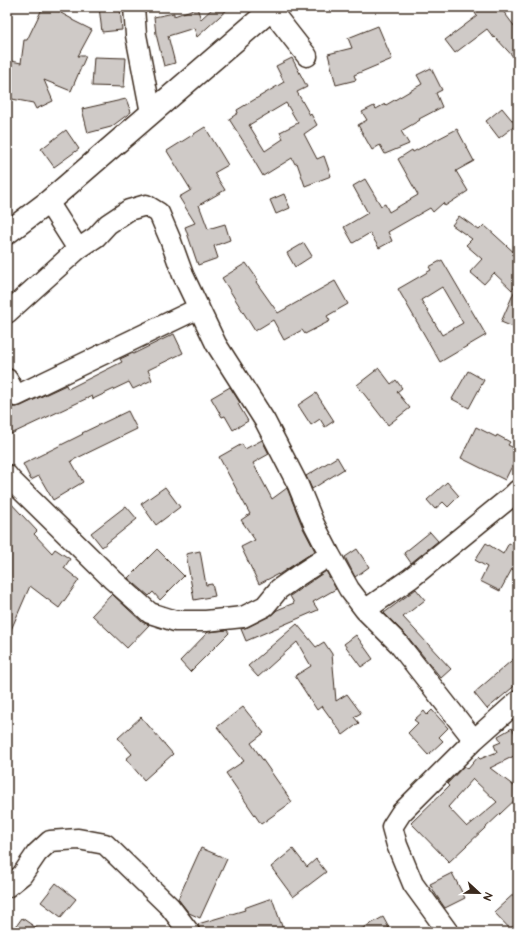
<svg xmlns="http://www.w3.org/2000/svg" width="525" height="939" font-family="'Architects Daughter',sans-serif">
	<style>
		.building { fill: #cfcac7; stroke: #3b2a1e; fill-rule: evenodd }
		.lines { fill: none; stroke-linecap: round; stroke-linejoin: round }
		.minor-casing { stroke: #3b2a1e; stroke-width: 23 }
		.major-casing { stroke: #3b2a1e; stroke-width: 25 }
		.minor { stroke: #fff; stroke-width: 20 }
		.major { stroke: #fff; stroke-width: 22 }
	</style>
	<rect width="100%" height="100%" fill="#fff"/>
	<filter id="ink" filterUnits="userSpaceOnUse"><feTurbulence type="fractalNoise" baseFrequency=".025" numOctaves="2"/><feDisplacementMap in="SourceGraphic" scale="8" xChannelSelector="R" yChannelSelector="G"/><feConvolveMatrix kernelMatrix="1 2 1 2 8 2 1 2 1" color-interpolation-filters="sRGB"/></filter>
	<g filter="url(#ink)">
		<path class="building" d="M43 7H51L62 12 61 13 72 19V20L92 30 78 56H86L71 91 44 80 53 101 36 109 33 103 7 98V60L21 63 24 40H27Z
			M99 7H120L122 30 102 32Z
			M214 7H230L197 37 194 28 168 36 175 63 164 66 156 34 154 17 174 13V16L197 8 201 19Z
			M483 7H500L518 31V62L495 37 494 38 487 29 455 53 445 40 477 16 475 13Z
			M378 26 392 59 354 75 356 80 336 85 328 54 352 48 348 38Z
			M94 57 126 58 124 87 92 86Z
			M292 58 307 87 297 92 310 115 311 114 317 125 304 134 317 159 324 156 331 176 305 186 297 163 295 164 292 158 263 176 253 159 254 158 229 119 238 113 237 110 284 82 276 66ZM286 103 298 123 280 132 283 139 265 151 249 125Z
			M431 68 442 90 436 93 442 107 419 119 420 120 401 131 409 144 385 154 380 145 372 150 358 125 367 120 362 112 374 106 376 109 385 104 386 105 422 84 417 75Z
			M126 99 131 112 111 127 88 133 82 109Z
			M502 108 516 125 499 138 486 121Z
			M205 127 228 165 214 173 225 190 199 205 208 229 225 224 230 240 214 246 218 258 198 265 185 227 195 223 179 197 191 190 167 151Z
			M457 129 474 161 456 171 468 191 445 206 443 203 433 212 430 208 388 232 392 241 379 248 370 233 353 243 344 227 368 213 353 186 365 179 381 206 385 204 389 212 418 195 398 159 412 150 413 152Z
			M66 130 79 149 54 167 41 149Z
			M284 194 290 208 276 214 270 200Z
			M459 216 479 230 484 225 518 256V283L512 290 494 273 484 284 470 272 482 259 466 245 472 239 452 225Z
			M304 243 312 256 295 267 287 253Z
			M442 260 486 335 440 362 398 289 431 270 429 267ZM442 287 463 323 442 335 421 300Z
			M246 263 258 280 256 282 278 313 335 281 348 304 327 316 330 321 305 334 302 330 284 340 273 320 255 331 222 278Z
			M518 283V316L513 327 501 322Z
			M174 334 183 353 148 370 152 380 133 389 129 382 93 399 92 396 11 434 7 424V410L13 407H16L21 406 66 385 68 389 122 362 120 359 133 353V354Z
			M379 368 391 384 396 380 402 388 397 392 410 408 388 425 357 385Z
			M468 371 484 380 469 408 452 399Z
			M230 387 240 403 238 404 248 421 233 430 225 416 222 417 211 398Z
			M316 393 334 421 325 427 320 419 311 425 298 405Z
			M128 411 137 429 71 461 83 482 53 500 39 476 31 480 23 464 83 434 82 433Z
			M476 427 496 437 497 435 510 442 508 445 518 450V454L505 480 461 458Z
			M262 440 269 454 253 463 272 499 287 488 303 528 315 551 278 575V574L259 584 241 547 255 540 241 520 250 514 219 457 242 444 245 449Z
			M337 457 344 469 312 489 306 476Z
			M447 482 459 496 448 507 443 502 435 509 427 500Z
			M165 487 180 507 156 525 141 504Z
			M7 499 37 531 34 534 52 553 55 549 70 559 64 568 79 580 59 608 30 586 7 639Z
			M126 506 137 519 102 547 91 533Z
			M430 532 438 541 411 563 404 553Z
			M486 543 503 554 509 543 518 548V572L512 569 500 591 480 581 487 567 475 560Z
			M157 549 184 576 160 600 153 592 149 596 128 578Z
			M357 549 369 567 355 577 345 557Z
			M200 551 206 585 212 584 215 596 194 600 186 554Z
			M326 571 336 589 313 602 318 610 246 641 241 629 248 627 270 616 277 610 294 603 290 596Z
			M416 589 425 600 403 617 451 669 441 678 407 636 384 613Z
			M112 594 142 622 149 625 127 648 92 615Z
			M297 624 316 647 324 642 332 654 336 701 347 694 361 713 354 717 359 723 343 735 322 706 317 710 295 676 311 666 297 642 258 677 248 666Z
			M227 630 229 633 190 672 180 661 208 632Z
			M356 635 373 659 361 667 344 644Z
			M518 655V683L487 709 474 693Z
			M243 707 264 733 251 743 292 802 261 824 226 773 244 761 217 727Z
			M432 710 448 728 439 737 443 741 428 755 408 733 418 723 414 720 424 711 427 715Z
			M141 717 173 754 144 780 126 759 132 754 118 738Z
			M512 728 518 739V754L490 768 518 789V797L449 862 411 823 449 786 447 784 464 766 468 769 478 757 480 759 497 752 494 745 501 742 498 736ZM473 779 497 802 467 827 448 807Z
			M201 848 227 859 200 918 189 913 178 899Z
			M293 849 307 867 316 859 326 872 293 897 271 867Z
			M452 873 465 898 445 908 436 895 430 884Z
			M56 883 76 899 61 917 41 902Z
			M518 890V932H513L494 912Z
			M272 898 284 932H200L198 924 245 910 244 908Z
			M383 917 389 928 382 932H356Z
			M22 918 42 932H12Z"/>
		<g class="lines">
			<defs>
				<path id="minor" d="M134 7 136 35 151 113
					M271 10 307 56
					M48 202 78 249 96 237 108 224 129 210 146 205 159 213 170 239 183 275 216 344 265 421 298 485 314 524 330 555 349 589 365 610
					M7 313 78 249
					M7 379 16 396 199 308
					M7 475 12 481 113 580 150 613 175 621H206L243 617 265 606 279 589 299 575 330 555
					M474 740 398 643 365 610 411 578 513 495 518 490
					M7 887 22 875 37 853 50 841 78 839 105 844 170 907 189 932
					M448 932 413 884 397 845 392 827 401 813 474 740 518 701"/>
				<path id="major" d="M7 233 48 202 274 7"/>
			</defs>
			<use href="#minor" class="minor-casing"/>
			<use href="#major" class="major-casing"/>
			<use href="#minor" class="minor"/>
			<use href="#major" class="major"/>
		</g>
	</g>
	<rect width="525" height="939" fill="none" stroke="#fff" stroke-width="24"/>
	<rect x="12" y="12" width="501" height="915" fill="none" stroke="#3b2a1e" stroke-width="1.5" filter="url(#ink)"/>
	<g transform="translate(479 893) rotate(112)" stroke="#ffffff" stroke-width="3" paint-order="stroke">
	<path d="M0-3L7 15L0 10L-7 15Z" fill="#3b2a1e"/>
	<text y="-6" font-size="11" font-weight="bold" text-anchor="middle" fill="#3b2a1e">N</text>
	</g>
</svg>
